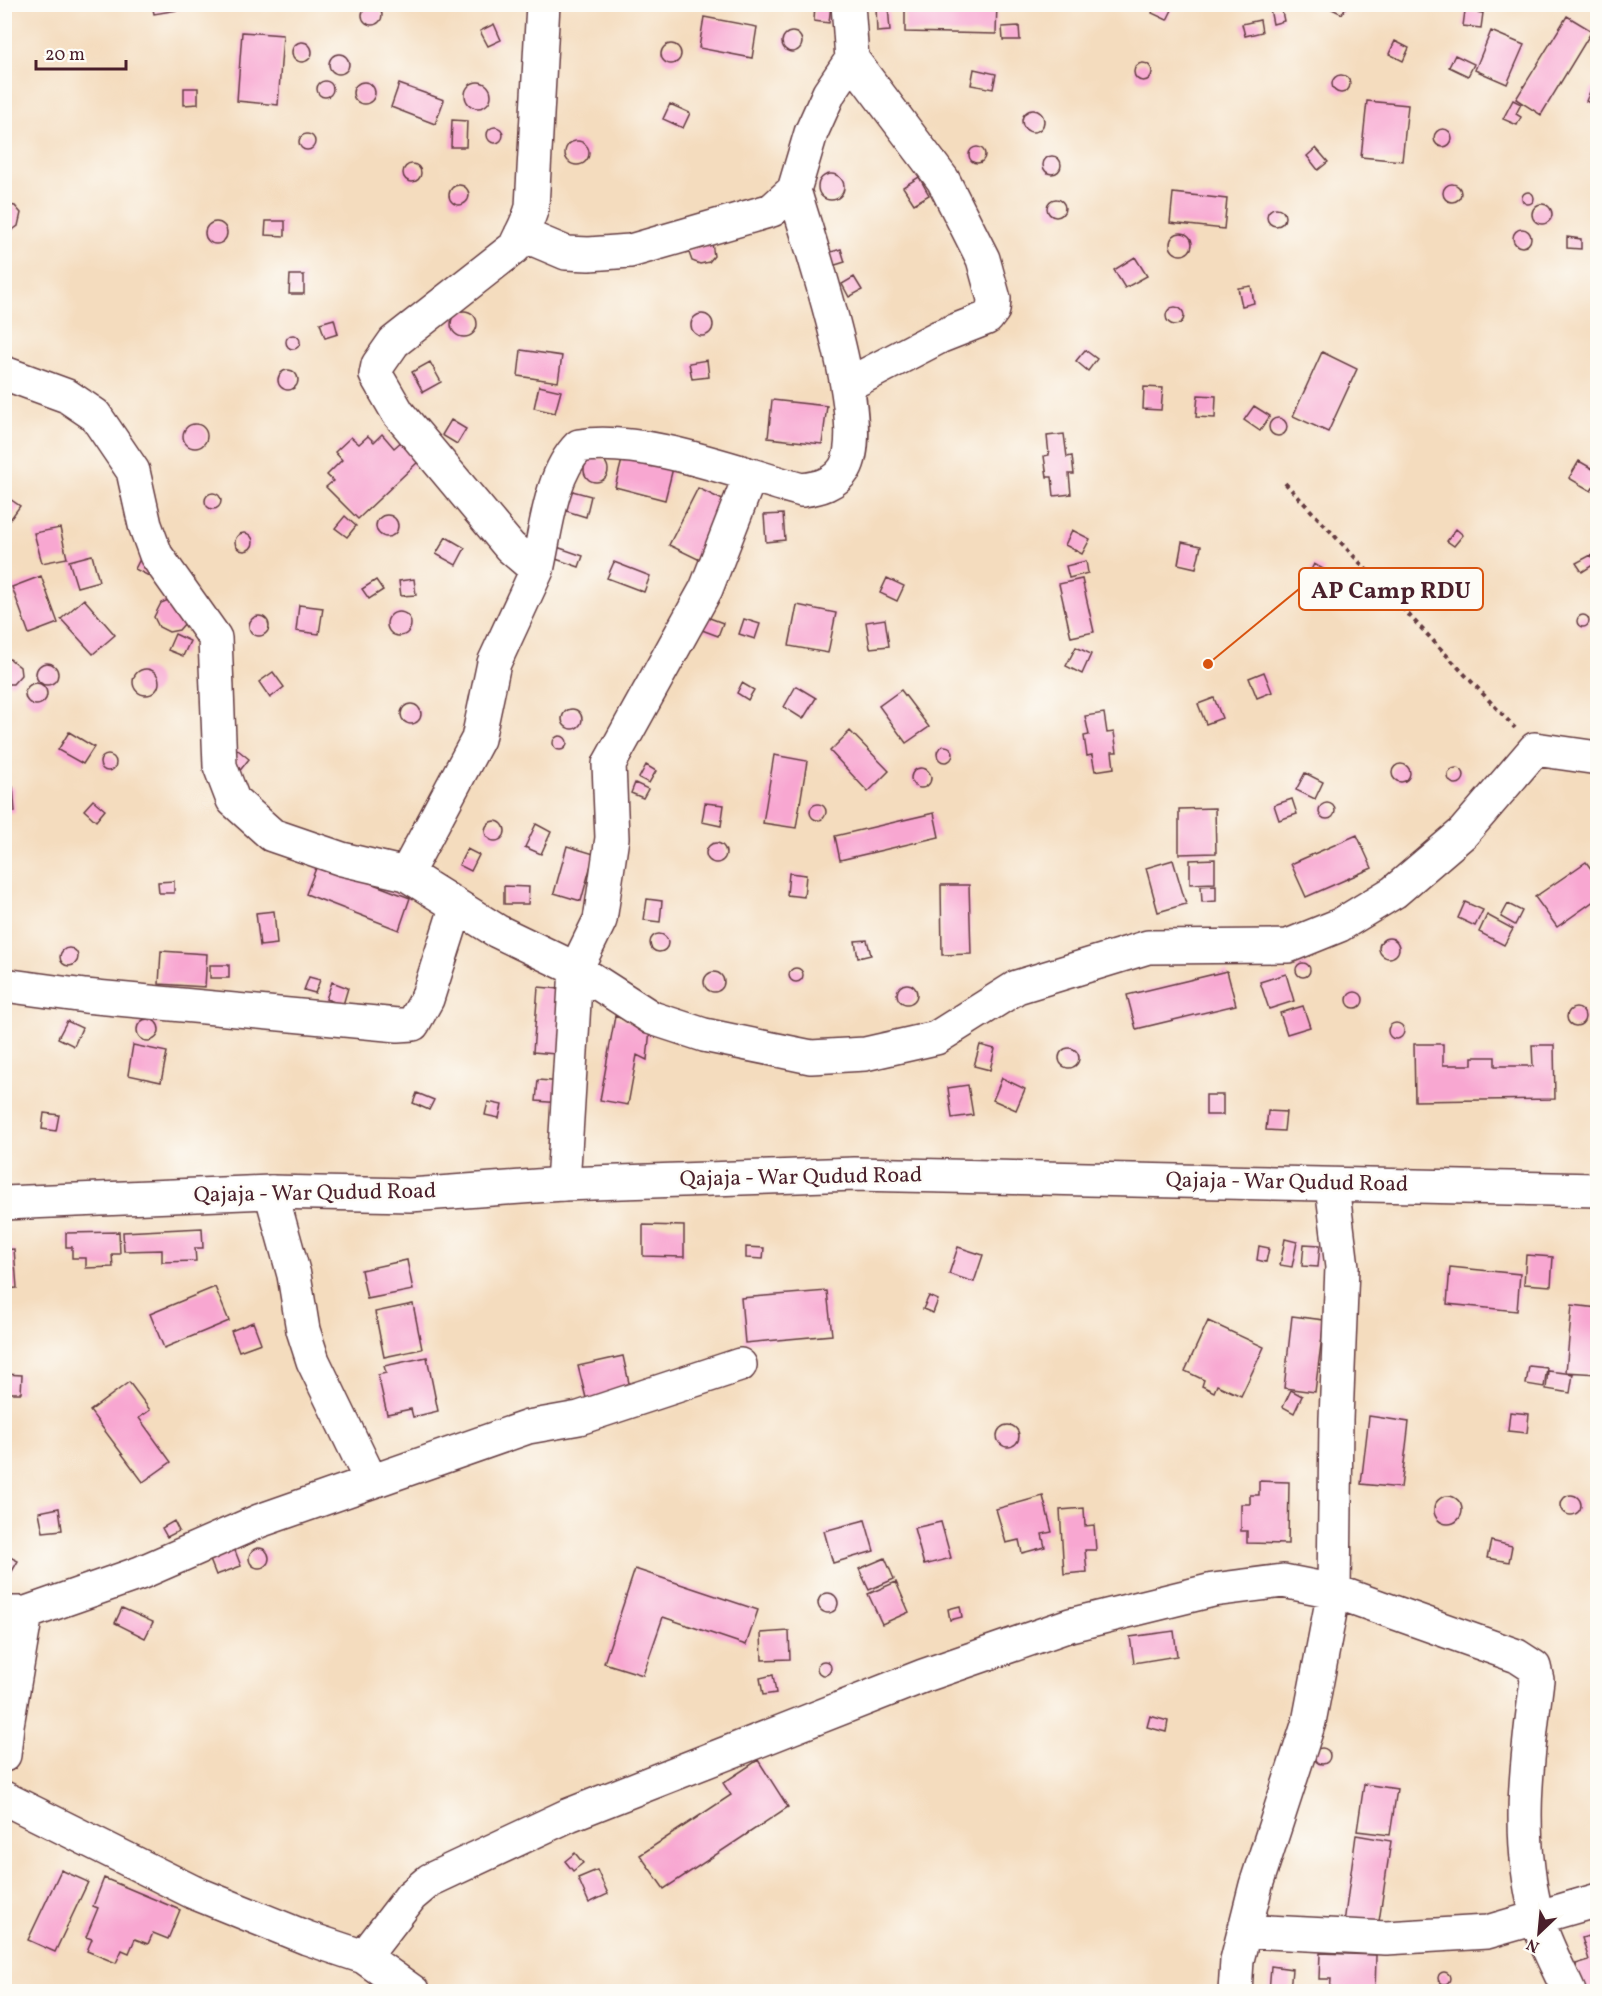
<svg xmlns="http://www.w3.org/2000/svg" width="1602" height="1996" font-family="Vollkorn,serif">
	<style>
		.building { fill: #f8a7d1 }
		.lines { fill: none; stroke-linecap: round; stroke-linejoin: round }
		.street-casing { stroke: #643b41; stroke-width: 36 }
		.secondary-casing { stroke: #643b41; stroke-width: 36 }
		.path { stroke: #643b41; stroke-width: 4; stroke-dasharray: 4.5 4.5; stroke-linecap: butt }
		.street { stroke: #fff; stroke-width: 33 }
		.secondary { stroke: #fff; stroke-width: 33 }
		.labels { text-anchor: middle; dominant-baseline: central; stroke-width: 5; stroke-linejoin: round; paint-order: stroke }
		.street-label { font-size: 22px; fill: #4a1f2b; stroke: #fdfcf7 }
		.leader { fill: none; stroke: #d8530f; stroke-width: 2 }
		.callout-dot { fill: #d8530f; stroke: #fdfcf7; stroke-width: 2 }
		.callout { fill: #fdfcf7; stroke: #d8530f; stroke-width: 2 }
		.callout-label { font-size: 24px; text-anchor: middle; font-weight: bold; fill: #4a1f2b }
	</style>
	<rect width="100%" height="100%" fill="#fdfcf7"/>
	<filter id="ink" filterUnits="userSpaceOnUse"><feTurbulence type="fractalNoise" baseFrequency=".0167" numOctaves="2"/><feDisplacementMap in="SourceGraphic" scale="12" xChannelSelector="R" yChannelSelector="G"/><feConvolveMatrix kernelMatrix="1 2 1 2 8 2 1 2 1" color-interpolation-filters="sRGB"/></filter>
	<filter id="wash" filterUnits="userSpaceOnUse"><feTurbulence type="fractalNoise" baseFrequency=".008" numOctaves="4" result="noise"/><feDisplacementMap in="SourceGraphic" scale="24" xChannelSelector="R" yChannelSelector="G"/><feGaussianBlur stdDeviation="1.35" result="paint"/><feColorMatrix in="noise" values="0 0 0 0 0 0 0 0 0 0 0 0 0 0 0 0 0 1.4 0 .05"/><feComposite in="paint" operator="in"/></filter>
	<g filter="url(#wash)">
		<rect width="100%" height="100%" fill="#f4dcbe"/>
		<g id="blocks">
			<path class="building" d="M152 4H201V6L154 14Z
				M815 4H831L829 23 814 21Z
				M905 4H997L996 34 905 32Z
				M1156 4 1174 6 1167 20 1152 13Z
				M1322 4H1347L1342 14Z
				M362 15a10 10 0 1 1 20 0a10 10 0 1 1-20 0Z
				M888 5 890 31 877 32 876 6Z
				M1281 7 1284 21 1273 24 1270 9Z
				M1465 11 1483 13 1481 28 1463 26Z
				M1567 16 1592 31 1541 115 1516 99Z
				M704 17 757 27 752 58 699 48Z
				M1260 20 1262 32 1245 36 1242 24Z
				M494 24 501 40 488 46 480 31Z
				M1019 26 1020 40H1003L1002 27Z
				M1491 31 1524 45 1507 84 1475 70Z
				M782 42a10 10 0 1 1 20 0a10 10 0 1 1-20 0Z
				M242 32 283 35 278 105 237 101Z
				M1395 41 1409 48 1403 61 1389 54Z
				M292 52a10 10 0 1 1 20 0a10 10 0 1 1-20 0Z
				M661 54a10 10 0 1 1 20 0a10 10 0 1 1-20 0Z
				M329 64a10 10 0 1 1 20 0a10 10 0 1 1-20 0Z
				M1455 55 1474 64 1468 76 1449 67Z
				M1134 72a9 9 0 1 1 18 0a9 9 0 1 1-18 0Z
				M974 69 996 74 993 89 971 85Z
				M1332 84a9 9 0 1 1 18 0a9 9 0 1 1-18 0Z
				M317 89a8 8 0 1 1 16 0a8 8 0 1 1-16 0Z
				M353 93a11 11 0 1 1 22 0a11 11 0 1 1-22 0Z
				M465 95a13 13 0 1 1 26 0a13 13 0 1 1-26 0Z
				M399 84 444 100 435 124 391 107Z
				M1592 87 1598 90 1597 106 1586 101Z
				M184 88H198V104L184 105Z
				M1513 100 1521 104 1516 114 1521 117 1517 125 1503 119Z
				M1367 101 1408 105 1402 161 1361 157Z
				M670 104 690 113 683 128 663 119Z
				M1022 121a11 11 0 1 1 22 0a11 11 0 1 1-22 0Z
				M452 120 467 121 466 147H451Z
				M487 135a8 8 0 1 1 16 0a8 8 0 1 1-16 0Z
				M1434 138a9 9 0 1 1 18 0a9 9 0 1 1-18 0Z
				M299 142a8 8 0 1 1 16 0a8 8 0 1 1-16 0Z
				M565 153a12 12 0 1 1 24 0a12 12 0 1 1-24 0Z
				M969 155a8 8 0 1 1 16 0a8 8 0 1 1-16 0Z
				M1316 148 1328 162 1318 170 1307 156Z
				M1043 165a9 9 0 1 1 18 0a9 9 0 1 1-18 0Z
				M403 173a9 9 0 1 1 18 0a9 9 0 1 1-18 0Z
				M818 187a13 13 0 1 1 26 0a13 13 0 1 1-26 0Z
				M919 177 929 195 914 204 903 187Z
				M1443 193a9 9 0 1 1 18 0a9 9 0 1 1-18 0Z
				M449 195a10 10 0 1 1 20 0a10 10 0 1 1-20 0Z
				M1522 198a6 6 0 1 1 12 0a6 6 0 1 1-12 0Z
				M1173 193 1227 199 1224 229 1170 223Z
				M1047 208a9 9 0 1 1 18 0a9 9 0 1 1-18 0Z
				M1532 214a10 10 0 1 1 20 0a10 10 0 1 1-20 0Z
				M4 204 15 206 21 213 18 226 11 231 4 230Z
				M1267 217a9 9 0 1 1 18 0a9 9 0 1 1-18 0Z
				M266 221H285V236L265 235Z
				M205 233a11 11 0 1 1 22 0a11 11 0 1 1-22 0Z
				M1513 238a9 9 0 1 1 18 0a9 9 0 1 1-18 0Z
				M1170 244a11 11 0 1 1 22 0a11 11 0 1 1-22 0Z
				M1567 237 1581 239V249L1567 248Z
				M712 243 714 256 709 262 700 264 692 261 688 250Z
				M841 249 845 262 832 266 828 253Z
				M1135 257 1147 276 1125 288 1114 270Z
				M290 275H304V294H289Z
				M854 277 862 290 849 297 842 284Z
				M1251 286 1254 303 1242 306 1238 288Z
				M1166 316a9 9 0 1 1 18 0a9 9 0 1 1-18 0Z
				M451 324a13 13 0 1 1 26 0a13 13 0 1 1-26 0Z
				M691 325a11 11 0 1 1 22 0a11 11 0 1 1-22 0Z
				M334 319 338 334 325 338 320 323Z
				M286 342a7 7 0 1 1 14 0a7 7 0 1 1-14 0Z
				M521 350 562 356 558 382 518 376Z
				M1085 350 1097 359 1088 371 1076 361Z
				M1322 352 1357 369 1328 432 1293 416Z
				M707 360 709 377 692 379 689 363Z
				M430 362 441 382 423 392 412 372Z
				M278 380a10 10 0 1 1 20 0a10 10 0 1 1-20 0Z
				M539 386 561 391 555 413 534 408Z
				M1144 387 1163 388 1161 410 1143 409Z
				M1198 395 1216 396 1215 418 1196 417Z
				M772 400 827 406 822 444 768 438Z
				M1254 406 1270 416 1260 431 1244 420Z
				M1269 427a9 9 0 1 1 18 0a9 9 0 1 1-18 0Z
				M451 420 466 429 457 444 442 435Z
				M183 436a12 12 0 1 1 24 0a12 12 0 1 1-24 0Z
				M382 434 394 448 402 441 420 460 358 519 326 487 333 481 327 475 342 460 335 452 351 437 359 444 368 436 374 442Z
				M1064 434 1067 457 1072 456 1074 474H1069L1071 494 1054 496 1052 477H1047L1044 456 1049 455 1047 436Z
				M623 456 673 468 665 500 615 487Z
				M584 470a12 12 0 1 1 24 0a12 12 0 1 1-24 0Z
				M1579 461 1598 472V480L1591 491 1569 478Z
				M698 488 733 505 704 562 669 545Z
				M565 489 591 496 586 517 560 509Z
				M205 501a8 8 0 1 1 16 0a8 8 0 1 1-16 0Z
				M4 495 20 506 4 528Z
				M783 514 785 540 766 542 764 515Z
				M376 526a11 11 0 1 1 22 0a11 11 0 1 1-22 0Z
				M345 516 356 526 347 537 335 528Z
				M60 528 67 558 42 563 34 533Z
				M1456 529 1463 535 1454 546 1447 541Z
				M1072 530 1090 539 1082 554 1065 545Z
				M235 542a9 9 0 1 1 18 0a9 9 0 1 1-18 0Z
				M446 537 465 548 456 565 436 554Z
				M1182 542 1201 546 1196 568 1178 564Z
				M557 547 583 556 579 567 553 558Z
				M92 555 99 581 77 587 69 561Z
				M1591 555 1596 563 1582 572 1576 563Z
				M141 557 155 564 149 576 135 569Z
				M1086 561 1088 573 1069 578 1066 566Z
				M614 562 650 576 644 592 607 578Z
				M1314 564 1325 570 1318 582 1308 576Z
				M41 576 58 623 29 634 12 587Z
				M887 578 904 586 897 601 880 593Z
				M414 579 416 595 401 596 399 581Z
				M1082 579 1094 632 1071 637 1059 584Z
				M376 580 383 590 369 599 362 589Z
				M84 599 115 635 93 654 61 619Z
				M171 599 186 622 179 630 169 632 159 627 154 617 161 603Z
				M299 605 323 608 319 634 296 631Z
				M797 605 836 613 828 653 789 646Z
				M387 624a12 12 0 1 1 24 0a12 12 0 1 1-24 0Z
				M1577 621a6 6 0 1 1 12 0a6 6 0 1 1-12 0Z
				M249 626a10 10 0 1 1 20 0a10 10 0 1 1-20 0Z
				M707 617 723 623 718 636 702 630Z
				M744 619 760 624 755 639 739 634Z
				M885 619 889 646 870 648 866 622Z
				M175 634 190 641 183 656 168 650Z
				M1076 647 1091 654 1082 674 1066 666Z
				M10 659 20 667 21 675 13 684H4V660Z
				M36 674a11 11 0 1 1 22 0a11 11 0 1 1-22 0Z
				M133 682a13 13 0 1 1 26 0a13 13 0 1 1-26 0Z
				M273 672 284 687 270 698 259 682Z
				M1264 672 1272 692 1257 698 1249 678Z
				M25 694a11 11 0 1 1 22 0a11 11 0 1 1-22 0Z
				M742 683 754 690 748 700 737 693Z
				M796 686 816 698 803 719 784 707Z
				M901 690 929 727 906 743 879 706Z
				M1214 698 1222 718 1206 724 1198 704Z
				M401 714a10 10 0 1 1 20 0a10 10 0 1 1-20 0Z
				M562 719a10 10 0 1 1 20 0a10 10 0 1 1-20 0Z
				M1104 713 1107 733 1114 732 1117 752H1112L1114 768 1095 771 1092 755 1087 756 1084 736 1089 735 1085 716Z
				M850 731 889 771 868 792 830 751Z
				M69 732 94 747 83 764 58 750Z
				M553 743a7 7 0 1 1 14 0a7 7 0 1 1-14 0Z
				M233 746 249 759 238 773Z
				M937 754a8 8 0 1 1 16 0a8 8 0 1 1-16 0Z
				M774 755 807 761 796 828 763 823Z
				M100 763a8 8 0 1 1 16 0a8 8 0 1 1-16 0Z
				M1392 773a9 9 0 1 1 18 0a9 9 0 1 1-18 0Z
				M646 765 656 771 649 783 639 778Z
				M911 778a10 10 0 1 1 20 0a10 10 0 1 1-20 0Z
				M1448 776a8 8 0 1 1 16 0a8 8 0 1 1-16 0Z
				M1305 773 1323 782 1315 799 1296 790Z
				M635 783 648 789 643 798 631 793Z
				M4 787H13L15 812 4 813Z
				M1292 799 1297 814 1279 820 1274 805Z
				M93 800 105 810 96 821 84 810Z
				M705 803 724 805 721 826 702 822Z
				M1319 811a8 8 0 1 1 16 0a8 8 0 1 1-16 0Z
				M810 812a8 8 0 1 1 16 0a8 8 0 1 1-16 0Z
				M1215 808 1216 853 1179 854V809Z
				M934 813 939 837 840 860 835 836Z
				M485 831a10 10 0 1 1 20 0a10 10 0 1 1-20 0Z
				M536 824 551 832 541 854 525 847Z
				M1357 835 1372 868 1306 897 1291 864Z
				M706 853a10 10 0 1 1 20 0a10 10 0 1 1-20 0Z
				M567 846 594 854 581 901 554 893Z
				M467 849 479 855 471 871 459 865Z
				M1215 859V883L1190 884V860Z
				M1173 860 1186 904 1158 912 1146 868Z
				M1586 862 1598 878V898L1557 927 1535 897Z
				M318 863 410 898 399 930 306 894Z
				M789 873 806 875 804 897 787 895Z
				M174 881V893H159L158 882Z
				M941 885H969L971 954 942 955Z
				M1216 885V901L1202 902 1201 886Z
				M504 886 529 887 528 904H504Z
				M647 899 662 901 660 922 644 920Z
				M1465 902 1483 910 1475 926 1458 918Z
				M1508 904 1522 911 1515 925 1501 917Z
				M274 911 277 944 260 946 256 913Z
				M1487 915 1513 929 1504 945 1479 932Z
				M650 943a9 9 0 1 1 18 0a9 9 0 1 1-18 0Z
				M1379 948a10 10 0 1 1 20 0a10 10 0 1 1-20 0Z
				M867 940 871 955 858 958 855 941Z
				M60 957a9 9 0 1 1 18 0a9 9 0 1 1-18 0Z
				M161 951 207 954 205 987 159 984Z
				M1296 970a7 7 0 1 1 14 0a7 7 0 1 1-14 0Z
				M210 965H229V978H210Z
				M789 975a7 7 0 1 1 14 0a7 7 0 1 1-14 0Z
				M1227 971 1236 1005 1136 1029 1127 995Z
				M704 982a10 10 0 1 1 20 0a10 10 0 1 1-20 0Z
				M1286 974 1294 1001 1269 1009 1260 982Z
				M309 977 320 980 315 993 304 990Z
				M332 982 348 988 343 1005 326 999Z
				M897 994a10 10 0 1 1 20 0a10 10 0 1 1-20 0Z
				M538 987 572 990 567 1055 533 1052Z
				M1347 1000a8 8 0 1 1 16 0a8 8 0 1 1-16 0Z
				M1303 1006 1310 1027 1287 1034 1280 1013Z
				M1567 1017a9 9 0 1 1 18 0a9 9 0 1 1-18 0Z
				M615 1016 650 1029 647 1060 637 1055 628 1105 600 1100Z
				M137 1030a11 11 0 1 1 22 0a11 11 0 1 1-22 0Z
				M67 1021 82 1028 74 1046 58 1038Z
				M1388 1031a8 8 0 1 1 16 0a8 8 0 1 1-16 0Z
				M1414 1044H1443V1065H1472V1057H1495V1066H1533L1532 1045H1554L1555 1099 1415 1101Z
				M133 1045 167 1052 161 1082 128 1075Z
				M980 1045 995 1049 990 1070 974 1066Z
				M1059 1058a10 10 0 1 1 20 0a10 10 0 1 1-20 0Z
				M1002 1078 1025 1089 1016 1110 993 1100Z
				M538 1080 563 1082 561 1103 536 1101Z
				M968 1085 973 1115 952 1118 948 1088Z
				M417 1093 434 1100 429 1110 413 1103Z
				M1206 1095H1223V1115H1206Z
				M488 1102 502 1105 499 1118 485 1115Z
				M1268 1111 1286 1112 1284 1131 1266 1130Z
				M44 1113 59 1115 56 1131 42 1129Z
				M643 1225 684 1226V1257L643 1256Z
				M202 1228 203 1248H195L196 1261 162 1262V1250L124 1251 123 1232Z
				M119 1232 120 1254H112L113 1267 86 1268V1258H72V1247H66V1233Z
				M1285 1239 1297 1242 1292 1267 1280 1265Z
				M1304 1244 1320 1245 1318 1267 1302 1266Z
				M1259 1246 1269 1248 1266 1262 1257 1260Z
				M746 1247 764 1248 763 1259 746 1258Z
				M958 1247 983 1255 974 1282 949 1274Z
				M14 1249 17 1288 4 1289V1250Z
				M1526 1255 1553 1257 1551 1286 1524 1284Z
				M407 1260 413 1290 367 1299 361 1270Z
				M1450 1267 1520 1274 1517 1311 1447 1304Z
				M215 1287 229 1321 164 1348 150 1314Z
				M827 1291 832 1335 745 1343 741 1298Z
				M929 1296 938 1300 933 1313 923 1309Z
				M413 1304 422 1349 384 1357 375 1312Z
				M1572 1305 1598 1308V1374L1566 1372Z
				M1292 1316 1324 1320 1315 1392 1284 1388Z
				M1208 1321 1264 1347 1241 1396 1217 1385 1214 1392 1202 1386 1204 1380 1185 1371Z
				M253 1322 261 1343 239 1351 231 1331Z
				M623 1356 631 1392 587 1402 578 1366Z
				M427 1357 438 1411 413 1417 411 1409 387 1414 378 1375 386 1373 384 1366Z
				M1529 1366 1547 1368 1544 1387 1526 1384Z
				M1548 1371 1573 1374 1570 1393 1546 1389Z
				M4 1374 22 1375 21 1393H4Z
				M129 1382 150 1410 139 1418 171 1462 143 1482 90 1411Z
				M1291 1390 1302 1396 1294 1413 1283 1407Z
				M1510 1412 1529 1414 1527 1433 1508 1431Z
				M1369 1416 1409 1422 1401 1488 1361 1484Z
				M997 1436a11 11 0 1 1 22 0a11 11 0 1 1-22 0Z
				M1259 1481 1289 1482 1288 1544 1247 1543V1531H1241V1504H1250V1495H1259Z
				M1561 1505a10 10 0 1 1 20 0a10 10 0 1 1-20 0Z
				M1043 1496 1052 1532 1042 1534 1045 1547 1022 1553 1019 1540 1006 1543 996 1509Z
				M1434 1510a14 14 0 1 1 28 0a14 14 0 1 1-28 0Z
				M59 1508 62 1530 43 1532 39 1512Z
				M1084 1508 1085 1526 1094 1525 1096 1550H1085L1087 1572 1064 1574 1060 1510Z
				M865 1520 874 1551 833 1563 824 1531Z
				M174 1521 179 1531 167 1537 162 1528Z
				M941 1522 951 1558 924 1565 914 1528Z
				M231 1540 241 1566 216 1575 206 1550Z
				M1491 1541 1512 1546 1509 1562 1487 1558Z
				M249 1558a10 10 0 1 1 20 0a10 10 0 1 1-20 0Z
				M4 1554 18 1561 11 1573 4 1570Z
				M885 1558 894 1579 869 1590 859 1569Z
				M635 1569 758 1610 746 1645 663 1617 643 1675 604 1663Z
				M896 1582 909 1612 882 1624 868 1594Z
				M818 1603a10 10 0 1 1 20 0a10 10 0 1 1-20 0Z
				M960 1606 962 1617 950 1620 948 1609Z
				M122 1608 153 1622 145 1638 115 1623Z
				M789 1631 790 1659 762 1660 761 1633Z
				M1174 1631 1177 1656 1134 1663 1130 1637Z
				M817 1668a7 7 0 1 1 14 0a7 7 0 1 1-14 0Z
				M773 1675 776 1693 763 1695 760 1678Z
				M1150 1716 1168 1721 1166 1732 1147 1727Z
				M1314 1756a8 8 0 1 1 16 0a8 8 0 1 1-16 0Z
				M758 1760 788 1807 664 1889 640 1855 731 1795 723 1783Z
				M1364 1784 1397 1789 1390 1835 1357 1831Z
				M1356 1835 1391 1841 1378 1928 1344 1923Z
				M575 1853 583 1863 573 1871 565 1861Z
				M61 1870 88 1882 55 1952 28 1940Z
				M597 1870 608 1894 589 1903 578 1878Z
				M104 1878 180 1910 168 1939 153 1933 148 1944 135 1939 129 1953 122 1950 116 1963 87 1951 92 1939 86 1937 98 1908 93 1906Z
				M1598 1933V1992L1594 1988 1584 1991 1576 1964 1589 1960 1582 1938Z
				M1320 1953 1376 1955 1375 1992H1330L1331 1979H1319Z
				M1271 1966 1292 1969 1290 1992H1269Z
				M1438 1978a6 6 0 1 1 12 0a6 6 0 1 1-12 0Z"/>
		</g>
	</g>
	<g filter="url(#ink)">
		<use href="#blocks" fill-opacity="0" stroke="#643b41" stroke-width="1.5"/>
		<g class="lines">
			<defs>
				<path id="street" d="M521 234 566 253 589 254 630 251 772 210 794 190 811 133 829 93 852 59
					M4 373 67 396 95 415 133 471 145 525 156 555 215 638 220 766 233 800 272 835 342 859 406 874 497 931 576 969 652 1018 704 1035 811 1057 865 1054 936 1038 1017 987 1148 947 1288 946 1340 925 1394 892 1463 833 1535 749 1598 758
					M847 385 939 337 987 318 993 310 994 299 983 259 943 180 852 59 848 4
					M537 570C546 531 550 475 579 446 645 436 738 473 802 490 819 488 835 484 845 468 872 421 810 245 794 190
					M406 874 478 739 494 663 537 570 510 547 398 413 376 375 378 365 394 342 515 247C521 233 528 223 532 207L543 4
					M4 985 85 996 398 1025 413 1024 427 999 456 908
					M563 1184 576 969 600 920 612 838 609 764 706 589 750 476
					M271 1192 294 1275 303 1330 313 1361 371 1481
					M4 1613H26L140 1573 259 1521 528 1427 579 1418 740 1365
					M4 1755 7 1725 26 1613
					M4 1798 193 1892 307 1938 364 1957 413 1992
					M1246 1931 1386 1938 1487 1932 1598 1900
					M364 1957 411 1896 430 1880 569 1815 923 1676 1070 1625 1213 1590 1283 1581 1334 1591 1517 1656 1534 1667 1537 1680C1527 1759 1516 1837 1537 1916 1543 1941 1558 1967 1569 1992
					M1235 1992 1237 1960 1256 1885 1309 1722 1334 1591 1336 1419 1342 1267 1332 1185"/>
				<path id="secondary" d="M4 1203 271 1192 410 1195 563 1184 855 1174 1598 1190"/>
			</defs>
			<use href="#street" class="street-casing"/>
			<use href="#secondary" class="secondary-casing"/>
			<path class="path" d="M1285 483 1515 728"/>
			<use href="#street" class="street"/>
			<use href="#secondary" class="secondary"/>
		</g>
	</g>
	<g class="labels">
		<g class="street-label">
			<text transform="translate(801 1178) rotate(-1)">Qajaja - War Qudud Road</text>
			<text transform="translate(1287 1183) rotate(1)">Qajaja - War Qudud Road</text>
			<text transform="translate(315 1194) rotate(-1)">Qajaja - War Qudud Road</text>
		</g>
	</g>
	<path class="leader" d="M1208 664L1299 589"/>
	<circle class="callout-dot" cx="1208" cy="664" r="6"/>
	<rect class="callout" x="1299" y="568" width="184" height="42" rx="6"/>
	<g class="callout-label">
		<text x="1391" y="598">AP Camp RDU</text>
	</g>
	<rect width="1602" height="1996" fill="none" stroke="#fdfcf7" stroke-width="24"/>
	<g transform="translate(1539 1933) rotate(206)" stroke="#fdfcf7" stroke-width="4.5" paint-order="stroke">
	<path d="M0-4.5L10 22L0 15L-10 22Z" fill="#4a1f2b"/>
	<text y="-9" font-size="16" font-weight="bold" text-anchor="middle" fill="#4a1f2b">N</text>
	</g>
	<path d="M36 60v9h90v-9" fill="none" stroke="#4a1f2b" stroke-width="3"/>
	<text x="45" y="60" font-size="18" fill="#4a1f2b" stroke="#fdfcf7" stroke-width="4.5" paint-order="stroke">20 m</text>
</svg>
